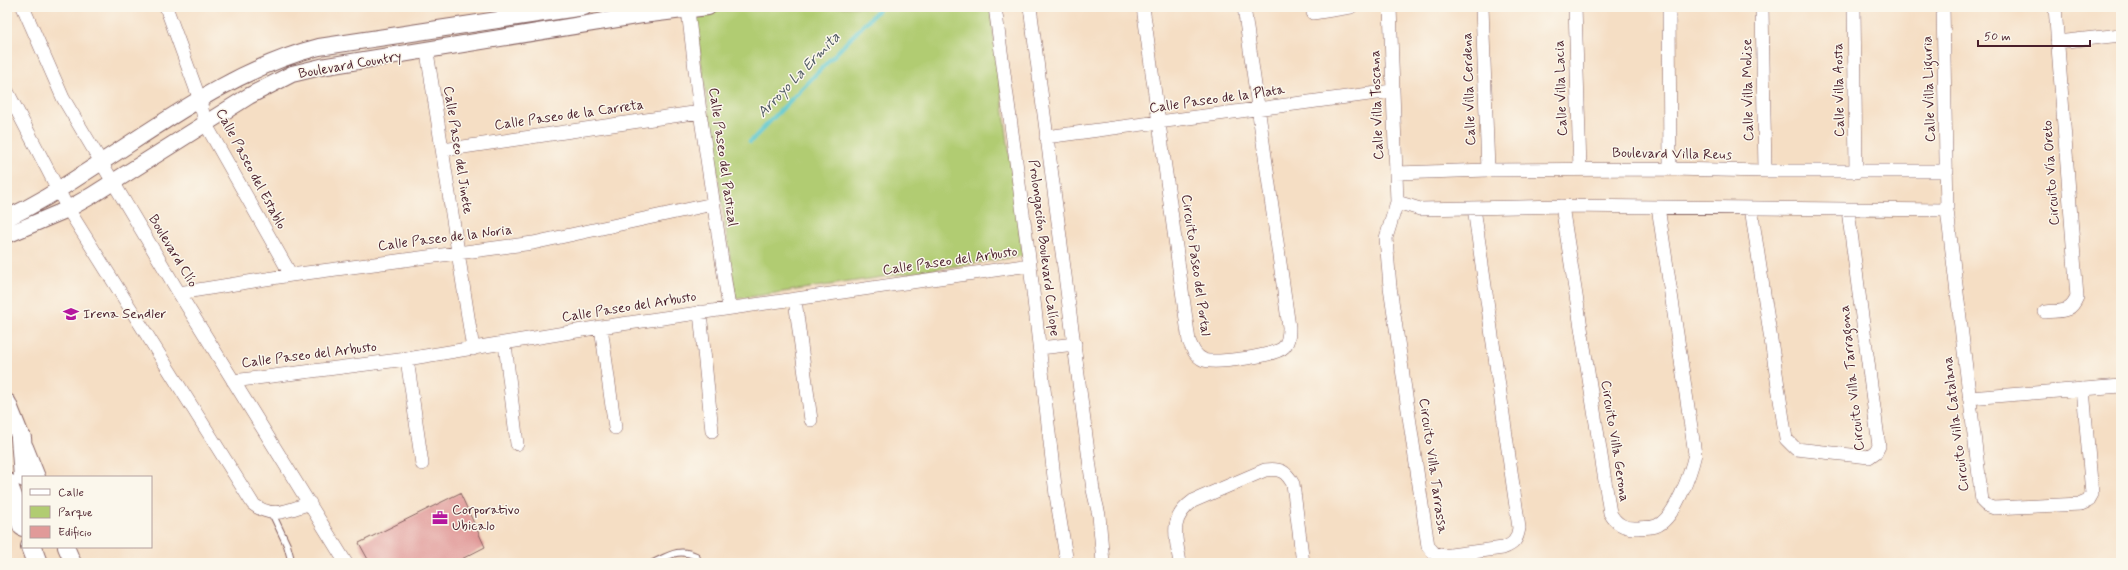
<svg xmlns="http://www.w3.org/2000/svg" width="2128" height="570" font-family="Mynerve,sans-serif">
	<style>
		.green { fill: #b1cc72; stroke: #7e764e }
		.lines { fill: none; stroke-linecap: round; stroke-linejoin: round }
		.stream { stroke: #59c6cc; stroke-width: 4.5 }
		.building { fill: #e19a99 }
		.service-casing { stroke: #866261; stroke-width: 8 }
		.minor-casing { stroke: #866261; stroke-width: 14 }
		.tertiary-casing { stroke: #866261; stroke-width: 18 }
		.secondary-casing { stroke: #866261; stroke-width: 20 }
		.primary-casing { stroke: #866261; stroke-width: 22 }
		.service { stroke: #fff; stroke-width: 6 }
		.minor { stroke: #fff; stroke-width: 13 }
		.tertiary { stroke: #fff; stroke-width: 16 }
		.secondary { stroke: #fff; stroke-width: 18 }
		.primary { stroke: #fff; stroke-width: 20 }
		.labels { text-anchor: middle; dominant-baseline: central; stroke-width: 3; stroke-linejoin: round; paint-order: stroke }
		.street-label { font-size: 14px; fill: #4a1f2b; stroke: #fbf7ec }
		.poi-label { font-size: 14px; fill: #4a1f2b; stroke: #fbf7ec; text-anchor: start }
		.water-label { font-size: 15px; font-style: italic; fill: #4f5963; stroke: #fbf7ec }
	</style>
	<rect width="100%" height="100%" fill="#fbf7ec"/>
	<filter id="ink" filterUnits="userSpaceOnUse"><feTurbulence type="fractalNoise" baseFrequency=".025" numOctaves="2"/><feDisplacementMap in="SourceGraphic" scale="8" xChannelSelector="R" yChannelSelector="G"/><feConvolveMatrix kernelMatrix="1 2 1 2 8 2 1 2 1" color-interpolation-filters="sRGB"/></filter>
	<filter id="wash" filterUnits="userSpaceOnUse"><feTurbulence type="fractalNoise" baseFrequency=".012" numOctaves="4" result="noise"/><feDisplacementMap in="SourceGraphic" scale="16" xChannelSelector="R" yChannelSelector="G"/><feGaussianBlur stdDeviation="0.9" result="paint"/><feColorMatrix in="noise" values="0 0 0 0 0 0 0 0 0 0 0 0 0 0 0 0 0 1.4 0 .05"/><feComposite in="paint" operator="in"/></filter>
	<g filter="url(#wash)">
		<rect width="100%" height="100%" fill="#f5dec4"/>
		<path class="green" d="M741 7H990L1023 256 736 299 694 13Z"/>
		<g class="lines">
			<path class="stream" d="M750 142 881 7"/>
		</g>
		<g id="blocks">
			<path class="building" d="M460 493 485 547 454 563H370L359 543Z"/>
		</g>
	</g>
	<g filter="url(#ink)">
		<use href="#blocks" fill-opacity="0" stroke="#866261" stroke-width="1"/>
		<g class="lines">
			<defs>
				<path id="service" d="M272 513 287 545 292 563
					M653 563C670 555 679 548 696 556L699 563"/>
				<path id="minor" d="M23 7 63 98 179 293 346 563
					M166 7 200 100 205 123 291 275
					M995 7 1030 265 1056 495 1067 563
					M1030 7 1093 490 1099 515 1103 563
					M1143 7 1189 341C1192 348 1195 356 1204 360 1215 364 1276 356 1284 347 1289 341 1289 334 1289 327L1244 7
					M1390 7 1397 202 1386 238 1390 287 1428 546 1434 553 1443 556 1503 548C1514 544 1517 540 1519 528L1474 208
					M1482 7 1488 170
					M1575 7 1580 169
					M1669 7 1670 169
					M1762 7 1765 171
					M1854 7 1856 172
					M1943 7 1947 210 1982 501 1986 505 1994 508 2081 504 2088 501 2092 494 2083 389
					M688 10 700 112 729 308
					M1313 13 1351 7
					M2057 42 2121 35
					M427 52 473 349
					M7 91 68 209 253 504C273 520 288 510 310 503
					M1046 137 1392 91
					M443 150 700 112
					M1396 173 1488 170 1670 169 1765 171H1947
					M1397 202 1420 209 1562 206 1947 210
					M1562 206 1610 513C1616 524 1624 529 1638 528 1643 527 1651 528 1656 526 1675 519 1691 472 1695 454L1658 207
					M1751 208 1786 439 1796 449 1869 457 1876 452 1879 446 1848 210
					M179 293 291 275 533 243 713 204
					M795 300 811 420
					M700 312 712 431
					M2045 312C2061 310 2070 314 2077 297L2055 7
					M601 327 615 428
					M505 344 517 444
					M1040 348 1075 344
					M407 359 422 464
					M233 381 407 359 601 327 1030 265
					M1969 398 2121 386
					M1180 563C1176 537 1168 519 1193 501L1265 470C1280 468 1286 471 1293 484L1303 563"/>
				<path id="tertiary" d="M7 218C44 201 70 182 103 161 171 117 240 67 319 47L584 7
					M7 235 68 209 91 196 249 96 292 74 321 67 642 15 708 7
					M25 447 37 477
					M66 547 73 563"/>
				<path id="secondary" d="M7 403 21 438"/>
				<path id="primary" d="M21 438 24 477
					M7 483 23 526
					M31 547 37 563"/>
			</defs>
			<use href="#service" class="service-casing"/>
			<use href="#minor" class="minor-casing"/>
			<use href="#tertiary" class="tertiary-casing"/>
			<use href="#secondary" class="secondary-casing"/>
			<use href="#primary" class="primary-casing"/>
			<use href="#service" class="service"/>
			<use href="#minor" class="minor"/>
			<use href="#tertiary" class="tertiary"/>
			<use href="#secondary" class="secondary"/>
			<use href="#primary" class="primary"/>
		</g>
	</g>
	<defs>
		<symbol id="university-bare" viewBox="-9 -9 18 18"><path d="M0-5L7-2L0 1L-7-2ZM-4 1L0 2.5L4 1V4Q0 6-4 4Z" fill="#b5179e" stroke="#fbf7ec" stroke-width="2.5" paint-order="stroke"/></symbol>
		<symbol id="office-bare" viewBox="-9 -9 18 18"><path d="M-6-3h4V-5.5h4V-3h4V5H-6ZM-1-4.5V-3h2v-1.5ZM-6 0V1H6V0Z" fill="#b5179e" stroke="#fbf7ec" stroke-width="2.5" paint-order="stroke"/></symbol>
	</defs>
	<g fill-rule="evenodd">
		<use href="#university-bare" x="60" y="303" width="22" height="22"/>
		<use href="#office-bare" x="429" y="507" width="22" height="22"/>
	</g>
	<g class="labels">
		<g class="street-label">
			<text transform="translate(350 65) rotate(-10)">Boulevard Country</text>
			<text transform="translate(1561 88) rotate(-92)">Calle Villa Lacia</text>
			<text transform="translate(1469 89) rotate(-92)">Calle Villa Cerdena</text>
			<text transform="translate(1929 89) rotate(-92)">Calle Villa Liguria</text>
			<text transform="translate(1748 90) rotate(-91)">Calle Villa Molise</text>
			<text transform="translate(1839 90) rotate(-91)">Calle Villa Aosta</text>
			<text transform="translate(1217 99) rotate(-8)">Calle Paseo de la Plata</text>
			<text transform="translate(1377 105) rotate(-92)">Calle Villa Toscana</text>
			<text transform="translate(569 115) rotate(-8)">Calle Paseo de la Carreta</text>
			<text transform="translate(458 150) rotate(81)">Calle Paseo del Jinete</text>
			<text transform="translate(1672 154) rotate(1)">Boulevard Villa Reus</text>
			<text transform="translate(723 157) rotate(82)">Calle Paseo del Pastizal</text>
			<text transform="translate(251 169) rotate(62)">Calle Paseo del Establo</text>
			<text transform="translate(2051 173) rotate(-94)">Circuito Vía Oreto</text>
			<text transform="translate(445 238) rotate(-7)">Calle Paseo de la Noria</text>
			<text transform="translate(1044 248) rotate(83)">Prolongación Boulevard Calíope</text>
			<text transform="translate(173 251) rotate(59)">Boulevard Clío</text>
			<text transform="translate(950 261) rotate(-8)">Calle Paseo del Arbusto</text>
			<text transform="translate(1196 265) rotate(82)">Circuito Paseo del Portal</text>
			<text transform="translate(629 307) rotate(-9)">Calle Paseo del Arbusto</text>
			<text transform="translate(309 355) rotate(-7)">Calle Paseo del Arbusto</text>
			<text transform="translate(1852 378) rotate(-96)">Circuito Villa Tarragona</text>
			<text transform="translate(1956 424) rotate(-97)">Circuito Villa Catalana</text>
			<text transform="translate(1615 441) rotate(81)">Circuito Villa Gerona</text>
			<text transform="translate(1433 466) rotate(82)">Circuito Villa Tarrassa</text>
		</g>
		<g class="poi-label">
			<text x="83" y="314">Irena Sendler</text>
			<text x="452" y="510">Corporativo<tspan x="452" dy="16">Ubicalo</tspan></text>
		</g>
		<g class="water-label">
			<text transform="translate(799 75) rotate(-46)">Arroyo La Ermita</text>
		</g>
	</g>
	<rect width="2128" height="570" fill="none" stroke="#fbf7ec" stroke-width="24"/>
	<rect x="22" y="476" width="130" height="72" fill="#fbf7ec" stroke="#b4a19f"/>
	<rect x="30" y="489" width="20" height="6" fill="#ffffff" stroke="#b4a19f"/>
	<text x="58" y="496" font-size="12" fill="#4a1f2b">Calle</text>
	<rect x="30" y="506" width="20" height="12" fill="#b1cc72" stroke="#b4a19f"/>
	<text x="58" y="516" font-size="12" fill="#4a1f2b">Parque</text>
	<rect x="30" y="526" width="20" height="12" fill="#e19a99" stroke="#b4a19f"/>
	<text x="58" y="536" font-size="12" fill="#4a1f2b">Edificio</text>
	<path d="M1978 40v6h112v-6" fill="none" stroke="#4a1f2b" stroke-width="2"/>
	<text x="1984" y="40" font-size="12" fill="#4a1f2b" stroke="#fbf7ec" stroke-width="3" paint-order="stroke">50 m</text>
</svg>
